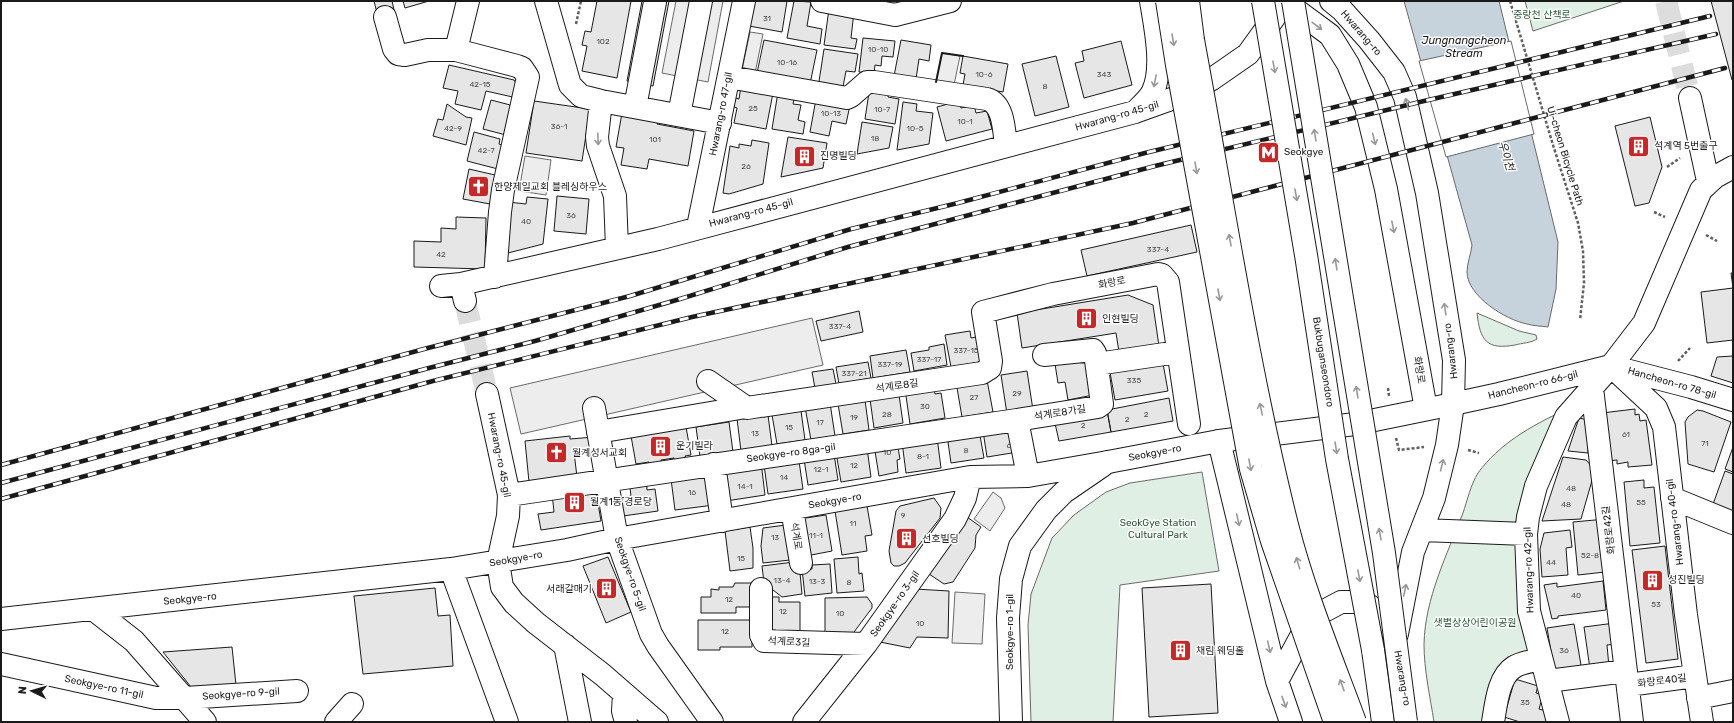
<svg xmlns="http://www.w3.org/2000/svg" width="1734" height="723" font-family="Rubik,'Noto Sans KR',sans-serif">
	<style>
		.green { fill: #e0efe3; stroke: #6a6a6a }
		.parking { fill: #ededed; stroke: #6a6a6a }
		.water { fill: #c6d2dc; stroke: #6a6a6a }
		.pier { fill: #fff; stroke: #6a6a6a }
		.building { fill: #e6e6e6; stroke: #1a1a1a }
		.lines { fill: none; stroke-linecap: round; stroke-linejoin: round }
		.minor-tunnel { stroke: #ddd; stroke-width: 22; stroke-dasharray: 22 11; stroke-linecap: butt }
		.minor-casing { stroke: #1a1a1a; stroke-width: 24 }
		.major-casing { stroke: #1a1a1a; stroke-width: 24 }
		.highway-casing { stroke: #1a1a1a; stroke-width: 24 }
		.path { stroke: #5f5f5f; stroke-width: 2.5; stroke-dasharray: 3 2; stroke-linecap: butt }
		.minor { stroke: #fff; stroke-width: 22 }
		.major { stroke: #fff; stroke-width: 22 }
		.highway { stroke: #fff; stroke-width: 22 }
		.rail-casing { stroke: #1a1a1a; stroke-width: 4.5 }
		.rail { stroke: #fff; stroke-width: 3; stroke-dasharray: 9; stroke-linecap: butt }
		.major-bridge-casing { stroke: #1a1a1a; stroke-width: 24; stroke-linecap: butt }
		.highway-bridge-casing { stroke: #1a1a1a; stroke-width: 24; stroke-linecap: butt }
		.major-bridge { stroke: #fff; stroke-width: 22 }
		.highway-bridge { stroke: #fff; stroke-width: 22 }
		.wall { stroke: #1a1a1a; stroke-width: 2 }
		.oneway { stroke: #989898 }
		.labels { text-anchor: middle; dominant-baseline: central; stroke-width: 3; stroke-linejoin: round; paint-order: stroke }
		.number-label { font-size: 8px; fill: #4d4d4d }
		.park-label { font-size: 10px; fill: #2b5a34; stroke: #fff }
		.street-label { font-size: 10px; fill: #1a1a1a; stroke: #fff }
		.poi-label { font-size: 10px; fill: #1a1a1a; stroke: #fff; text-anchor: start }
		.water-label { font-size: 11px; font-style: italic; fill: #1a1a1a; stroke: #fff }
	</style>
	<rect width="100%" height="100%" fill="#fff"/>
	<path class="green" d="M1525 1H1624L1533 31Z
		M1477 313 1519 331 1536 335 1537 339C1531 343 1522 343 1515 345 1487 350 1480 341 1477 313Z
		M1563 411 1527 496 1534 652 1487 722H1434C1430 696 1424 670 1424 644 1425 598 1447 555 1463 513 1467 501 1471 484 1478 473 1499 444 1531 426 1563 411Z
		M1202 472 1219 571 1120 585 1113 722H1031L1028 625 1031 594 1052 538 1074 515 1106 492 1130 483Z"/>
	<path class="parking" d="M676 1H723L708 82 662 73Z
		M750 32 763 34 755 73 742 70Z
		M942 53 960 56 954 85 936 82Z
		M525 156 551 160 546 195 519 191Z
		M812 318 823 365 521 434 510 388Z
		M993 492 1001 498 1005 508 990 531 974 519Z
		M955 592 985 594 982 644 952 643Z"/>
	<path class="water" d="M1404 1H1499L1558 242 1556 289 1548 327C1541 326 1534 326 1527 324 1506 320 1467 296 1467 272 1467 263 1471 254 1472 245Z"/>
	<path class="pier" d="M1511 41 1534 134 1446 157 1419 61Z"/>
	<path class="building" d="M374 1H392L401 41 385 45Z
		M403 1H429L405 8Z
		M597 1H631L617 78 582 71 587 46 582 45 585 31 591 32Z
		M642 1H669L653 86 627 81Z
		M753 1H787L782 32 749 26Z
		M794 1 811 2 807 26 822 29 820 44 787 38Z
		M1711 1H1733V80H1732Z
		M829 9 854 12 851 38 857 39 855 49 824 45Z
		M863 38 895 41 893 57 882 56 881 66 875 65 874 73 859 72Z
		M764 40 817 50 810 84 757 73Z
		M901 40 931 45 929 61 919 59 916 79 894 76Z
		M1121 41 1132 85 1084 98 1075 63 1084 61 1082 51Z
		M824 49 858 54 855 72 846 71 842 92 818 88Z
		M963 56 1008 64 1003 92 963 85 965 74 960 73Z
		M1056 56 1069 107 1035 116 1022 64Z
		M449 65 514 80 519 88 517 98 486 91 481 110 455 104 458 91 443 88Z
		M741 86 773 93 766 129 734 123 737 108 734 107 735 98 739 99Z
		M870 86 889 89 888 97 899 99 895 124 865 119Z
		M778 92 795 95 793 104 801 105 798 120 805 122 803 134 772 129Z
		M816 99 850 105 846 124 832 121 829 136 810 132Z
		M491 100 514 106 506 135 483 129Z
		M534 101 590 109 582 161 526 153Z
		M959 101 961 108 974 105 976 113 987 111 992 129 946 141 937 107Z
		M903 102 917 104 916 111 933 113 929 144 897 150Z
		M447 104 466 117 472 118 466 145 433 136 438 119 443 120Z
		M622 113 657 120V124L694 131 688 166 649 159 647 169 621 165 624 148 616 147Z
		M1650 117 1662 167 1649 203 1635 206 1615 126Z
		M862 122 893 127 889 148 857 154Z
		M474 132 500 139 499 144 504 146 498 169 467 161Z
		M788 137 827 143 823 168 781 177Z
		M752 140 769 143 763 184 729 194 723 193 730 146 739 148V144L751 146Z
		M469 169 495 175 490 204 463 199Z
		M557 196 589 199 586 234 554 231Z
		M527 197 548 199 543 244 508 253V202L526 204Z
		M456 217 486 218 485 269 414 267V241L441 242V228L456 229Z
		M1191 225 1197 252 1087 276 1081 250Z
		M1731 273H1733V340L1707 343 1701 292 1733 288Z
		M1128 295 1153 305 1159 346 1119 352 1116 333 1022 348 1017 313Z
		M859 311 863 332 821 341 816 321Z
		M970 331 971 338 981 336 986 361 951 367 945 335Z
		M944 344 947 365 914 371 911 353 929 350V347Z
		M906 350 910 372 873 378 870 356Z
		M1733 356V383L1711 376 1717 357Z
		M1162 358 1168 391 1115 400 1109 367Z
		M1086 359 1093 395 1068 400 1065 382 1058 383 1055 364Z
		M868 362 871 378 839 384 836 367Z
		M833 369 836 384 815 388 812 372Z
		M1027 371 1033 410 1007 414 1001 375Z
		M987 380 993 412 962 417 956 382Z
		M933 384 935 394 941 393 945 418 910 424 905 389Z
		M899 395 903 423 874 428 870 399Z
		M1169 398 1173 421 1111 432 1107 410Z
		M865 400 869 430 843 434 838 404Z
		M830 403 835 436 811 440 805 407Z
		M1635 409V415L1639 414 1640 421 1646 420 1652 465 1628 467V462L1617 464V460L1608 461 1602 413Z
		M1107 410 1111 432 1059 441 1054 419Z
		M1697 410 1703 411 1731 422 1714 472 1688 464 1685 422 1688 417Z
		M801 411 805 440 777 444 772 415Z
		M768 415 772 446 741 451 737 419Z
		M1579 418 1588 420V453L1568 451Z
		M729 422 733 452 700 457 696 427Z
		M1014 426 1018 452 987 457 983 431Z
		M686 427 691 455 685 456 686 459 674 461V458L661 460 662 463 649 466V462L636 464 631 436Z
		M979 430 984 458 951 463 948 442 951 441 950 434Z
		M570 436V439L594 437 596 450 574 452 577 477 529 482 525 441Z
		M937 437 941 468 906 473 902 442Z
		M897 442 900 459 897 460 898 472 879 476 874 445Z
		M1733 447V472L1725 469Z
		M867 448 871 477 841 482 836 452Z
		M834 454 838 480 808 485 804 459Z
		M1563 457 1586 460 1595 470 1581 519 1542 521Z
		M799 461 803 489 768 494 764 465Z
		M761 462 765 495 726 501 722 468Z
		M1725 471 1733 474V515L1712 507Z
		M710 474 714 505 675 510 671 479Z
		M1644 480V488L1654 487 1660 543 1630 546 1624 482Z
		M595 486 601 521 541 530 538 514 554 512 552 493Z
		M647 486V490L655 489 658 511 623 516 621 498 631 496 630 488Z
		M934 498 941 508 940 518 905 563 899 566H894L891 563 889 551 896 511 900 506Z
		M867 506 872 535 865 536 867 551 842 555 835 511Z
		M826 515 832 551 806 556 799 519Z
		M967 517 981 527 976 535 975 548 953 582 944 584 929 574Z
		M1606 519 1605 572 1578 575 1573 522Z
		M786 525 790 560 763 563 761 546 763 528Z
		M750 527 753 548V568L730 571 725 531Z
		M1570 530 1572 547 1566 548 1568 575 1542 577 1540 549 1544 533Z
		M1665 546 1678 659 1646 663 1632 550Z
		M608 557 631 612 606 623 583 566Z
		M858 557 859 574 862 573 864 591 837 593 834 559Z
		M794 562 795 573H800L802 594 782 597 764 583 762 566Z
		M830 564 832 593 805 596 802 569H812V565Z
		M1603 581 1606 610 1558 616V618L1552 619 1544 585 1557 583V587Z
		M735 583H752L756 607H736V613H701V597H711V589L719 590V587H733Z
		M1211 584 1218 713 1149 717 1142 588Z
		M435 588 438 616 450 615 453 666 363 674 354 596Z
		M915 589 949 591 948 638 917 637 910 648 880 642Z
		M765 597H779V602H800V636H776V630H766Z
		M867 597 872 604V608L851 636H825V598Z
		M698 620H752V647H720V650H698Z
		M1615 623 1618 644 1607 645 1609 667 1590 669 1584 627Z
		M1574 624 1582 671 1555 675 1547 628Z
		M232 647 236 685 191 687 163 652Z
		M1515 679 1538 686 1536 693 1543 695 1539 709 1549 712 1546 722H1520L1504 717Z"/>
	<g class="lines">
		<path class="minor-tunnel" d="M1666 1 1690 98
			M465 301 487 394"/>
		<defs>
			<path id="minor" d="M546 1 570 85 581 96 601 101 720 123
				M822 1 895 15 950 1
				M1284 1 1330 35 1348 64 1366 107 1386 189 1426 409
				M1331 1 1342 10 1369 40 1394 72 1405 97 1427 193 1454 360 1453 404 1447 445 1434 498 1413 552 1397 634
				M385 17 394 49 398 54 405 55 428 50H456L517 66 522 68 528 77 503 190 500 212 495 277
				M456 50 468 1
				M729 77 847 98 851 96 867 82H874L987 99C1004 104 1004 131 1006 146
				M1690 98 1708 181
				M601 101 597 137 598 146 615 196 617 248
				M635 107 655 2
				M1135 112C1141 106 1150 98 1153 91 1164 67 1155 26 1151 1
				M679 115 701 1
				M698 227 744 1
				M441 286 461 284
				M465 301 461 284 658 239 1135 112 1177 97 1212 79 1248 54 1286 1
				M1097 364 1178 352
				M1611 366 1656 408 1664 427 1686 615 1702 722
				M1614 367 1691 387 1733 400
				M708 381 747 408 982 373 990 368 991 361 983 312 1053 294 1158 274 1162 275 1168 282 1189 424
				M1592 388 1632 722
				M487 394 509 495 508 516 498 562 502 587 514 603 536 623 603 675 657 722
				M1453 404 1499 394 1611 366 1644 323 1701 190 1715 177 1733 167
				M594 408 617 539 651 634 658 646 712 722
				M1017 420 1098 407 1102 404 1095 353 1093 350 1044 355
				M598 432 746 407
				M1219 441 1277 681 1291 722
				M714 464 722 521
				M509 495 1017 420 1028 476
				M1672 498 1733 523
				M792 509 801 563
				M1422 530 1526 534
				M451 569 507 722
				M761 589V635L764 641 866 644
				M93 609 134 641 205 722
				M1 619 451 569 567 550 617 539 970 477 1028 476 1108 462
				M565 645 580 722
				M1 664 156 698H185L297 691
				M1277 681 1311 618 1341 602H1364L1390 620 1394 637
				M1548 681 1626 671
				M1628 685 1695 676
				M624 694 623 711 626 722
				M1698 698 1733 691
				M336 722 352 704
				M804 722 866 644 955 519 965 498 970 477
				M1011 722 1008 618 1011 579 1020 546 1046 510 1064 492 1102 466
				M1493 722C1496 705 1498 677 1514 667 1522 662 1533 661 1541 659
				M1558 722 1529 611 1526 534 1528 517 1536 486 1566 417 1611 366"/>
			<path id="major" d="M1108 462 1219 441 1355 424 1453 404"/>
			<path id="highway" d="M1373 650 1383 722"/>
		</defs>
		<use href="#minor" class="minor-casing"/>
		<use href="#major" class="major-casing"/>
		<use href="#highway" class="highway-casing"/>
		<path class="path" d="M1510 1 1553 145 1578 223 1583 251 1584 283 1580 320
			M576 24 581 1
			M1667 167 1680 158
			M1654 212 1665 217
			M1706 235 1717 241
			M1678 361 1690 348
			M1388 388 1389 396
			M1396 438 1399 450 1424 447
			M1468 450 1479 453"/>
		<use href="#minor" class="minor"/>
		<use href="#major" class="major"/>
		<use href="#highway" class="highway"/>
		<defs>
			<path id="rail" d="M1 465 424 349 630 296 851 229 958 203 1145 153 1710 16
				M1 483 429 368 535 341 680 299 848 247 1155 166 1424 101 1716 34
				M1 499 433 381 692 317 1133 223 1725 68"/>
		</defs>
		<use href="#rail" class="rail-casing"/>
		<use href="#rail" class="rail"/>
		<defs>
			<path id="major-bridge" d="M1167 1 1177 65 1251 469 1272 541 1335 722
				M1188 1 1193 40C1223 201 1247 365 1287 525 1304 592 1331 657 1355 722"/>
			<path id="highway-bridge" d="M1263 1 1306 255 1337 459 1373 650
				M1293 1 1384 553 1406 722"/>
		</defs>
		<use href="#major-bridge" class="major-bridge-casing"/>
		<use href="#highway-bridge" class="highway-bridge-casing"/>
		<use href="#major-bridge" class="major-bridge"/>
		<use href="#highway-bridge" class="highway-bridge"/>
		<path class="wall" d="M936 82 942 53 963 56"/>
	</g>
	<defs><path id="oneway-shaft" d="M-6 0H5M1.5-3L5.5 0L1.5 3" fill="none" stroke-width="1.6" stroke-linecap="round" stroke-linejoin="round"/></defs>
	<g class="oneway">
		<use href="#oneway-shaft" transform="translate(1317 26) rotate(37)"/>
		<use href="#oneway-shaft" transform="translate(1173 40) rotate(81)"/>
		<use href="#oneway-shaft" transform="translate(1274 67) rotate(80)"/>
		<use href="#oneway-shaft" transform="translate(1155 81) rotate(101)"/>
		<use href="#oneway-shaft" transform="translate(1407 104) rotate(-104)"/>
		<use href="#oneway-shaft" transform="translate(1315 135) rotate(-99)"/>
		<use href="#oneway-shaft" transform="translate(598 139) rotate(88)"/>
		<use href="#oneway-shaft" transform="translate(1374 139) rotate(76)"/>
		<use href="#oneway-shaft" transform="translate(1196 168) rotate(80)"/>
		<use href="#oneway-shaft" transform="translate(1296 195) rotate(80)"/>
		<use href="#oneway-shaft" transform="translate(1393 227) rotate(79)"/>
		<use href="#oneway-shaft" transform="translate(1230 240) rotate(-100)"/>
		<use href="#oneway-shaft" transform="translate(1336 264) rotate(-99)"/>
		<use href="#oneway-shaft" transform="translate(1219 295) rotate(80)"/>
		<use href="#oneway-shaft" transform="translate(1445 309) rotate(-99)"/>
		<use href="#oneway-shaft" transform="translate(1357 392) rotate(-99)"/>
		<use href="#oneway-shaft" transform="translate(1261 409) rotate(-103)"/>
		<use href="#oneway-shaft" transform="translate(1336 448) rotate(81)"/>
		<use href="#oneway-shaft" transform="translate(1250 465) rotate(79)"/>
		<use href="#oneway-shaft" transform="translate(1442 465) rotate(-76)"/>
		<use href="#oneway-shaft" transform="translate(1238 520) rotate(77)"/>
		<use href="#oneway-shaft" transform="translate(1380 534) rotate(-100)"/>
		<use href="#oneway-shaft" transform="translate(1298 563) rotate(-106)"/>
		<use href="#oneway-shaft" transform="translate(1359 576) rotate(79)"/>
		<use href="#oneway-shaft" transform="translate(1405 590) rotate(-78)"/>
		<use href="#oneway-shaft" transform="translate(1269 647) rotate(77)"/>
		<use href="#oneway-shaft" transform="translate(1342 685) rotate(-110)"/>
		<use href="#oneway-shaft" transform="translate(1284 702) rotate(70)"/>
	</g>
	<defs>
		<symbol id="building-square" viewBox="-11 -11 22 22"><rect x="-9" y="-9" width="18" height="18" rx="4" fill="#c62828" stroke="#fff"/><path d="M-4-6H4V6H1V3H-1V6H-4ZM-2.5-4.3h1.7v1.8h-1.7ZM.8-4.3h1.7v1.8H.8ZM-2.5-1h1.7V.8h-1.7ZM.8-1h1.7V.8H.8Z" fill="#fff"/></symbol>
		<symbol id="metro-square" viewBox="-11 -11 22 22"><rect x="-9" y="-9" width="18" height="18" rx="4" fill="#c62828" stroke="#fff"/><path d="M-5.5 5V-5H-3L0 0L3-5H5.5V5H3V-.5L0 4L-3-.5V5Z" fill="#fff"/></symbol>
		<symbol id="church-square" viewBox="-11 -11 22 22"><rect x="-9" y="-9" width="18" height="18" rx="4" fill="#c62828" stroke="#fff"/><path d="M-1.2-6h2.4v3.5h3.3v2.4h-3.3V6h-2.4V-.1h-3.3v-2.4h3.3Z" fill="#fff"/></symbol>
	</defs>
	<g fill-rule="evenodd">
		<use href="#building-square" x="1626" y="134" width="25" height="25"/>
		<use href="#metro-square" x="1256" y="140" width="25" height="25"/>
		<use href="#building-square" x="792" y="144" width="25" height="25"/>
		<use href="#church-square" x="466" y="174" width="25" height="25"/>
		<use href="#building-square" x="1074" y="306" width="25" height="25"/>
		<use href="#building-square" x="648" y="434" width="25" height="25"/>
		<use href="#church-square" x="544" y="440" width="25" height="25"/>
		<use href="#building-square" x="562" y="490" width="25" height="25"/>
		<use href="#building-square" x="894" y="526" width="25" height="25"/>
		<use href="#building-square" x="1640" y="568" width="25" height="25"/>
		<use href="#building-square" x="594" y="576" width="25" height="25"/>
		<use href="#building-square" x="1168" y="638" width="25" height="25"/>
	</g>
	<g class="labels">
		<g class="number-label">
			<text x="767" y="18">31</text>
			<text x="603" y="41">102</text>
			<text x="878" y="49">10-10</text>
			<text x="787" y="62">10-16</text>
			<text x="984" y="74">10-6</text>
			<text x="1104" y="74">343</text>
			<text x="480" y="84">42-15</text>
			<text x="1045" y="86">8</text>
			<text x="753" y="108">25</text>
			<text x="882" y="109">10-7</text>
			<text x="831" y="113">10-13</text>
			<text x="965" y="121">10-1</text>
			<text x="559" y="126">36-1</text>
			<text x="453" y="128">42-9</text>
			<text x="915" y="128">10-5</text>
			<text x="875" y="138">18</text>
			<text x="655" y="139">101</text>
			<text x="486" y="150">42-7</text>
			<text x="746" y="166">26</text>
			<text x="571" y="215">36</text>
			<text x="526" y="221">40</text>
			<text x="1158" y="249">337-4</text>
			<text x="441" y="254">42</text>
			<text x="840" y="326">337-4</text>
			<text x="966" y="350">337-15</text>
			<text x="929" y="359">337-17</text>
			<text x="890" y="364">337-19</text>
			<text x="854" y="373">337-21</text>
			<text x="1134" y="380">335</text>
			<text x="1017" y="393">29</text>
			<text x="974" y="397">27</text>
			<text x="925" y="406">30</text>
			<text x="887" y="414">28</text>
			<text x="1146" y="414">2</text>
			<text x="854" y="417">19</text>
			<text x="1127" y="419">2</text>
			<text x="820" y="422">17</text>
			<text x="1083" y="425">2</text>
			<text x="789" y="427">15</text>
			<text x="755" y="433">13</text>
			<text x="1626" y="434">61</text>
			<text x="1705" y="443">71</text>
			<text x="1009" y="445">6</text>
			<text x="966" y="450">8</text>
			<text x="887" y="452">10</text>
			<text x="923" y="456">8-1</text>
			<text x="854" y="465">12</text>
			<text x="821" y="469">12-1</text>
			<text x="784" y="477">14</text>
			<text x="745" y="486">14-1</text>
			<text x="1571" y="488">48</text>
			<text x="692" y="492">16</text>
			<text x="1641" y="502">55</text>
			<text x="1566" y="504">48</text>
			<text x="903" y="515">9</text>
			<text x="853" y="523">11</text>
			<text x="816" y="535">11-1</text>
			<text x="775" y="537">13</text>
			<text x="1590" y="555">52-8</text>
			<text x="741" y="558">15</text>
			<text x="1551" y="562">44</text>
			<text x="782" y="580">13-4</text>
			<text x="817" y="581">13-3</text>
			<text x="849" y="582">8</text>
			<text x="1576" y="595">40</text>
			<text x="729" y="599">12</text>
			<text x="1656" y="604">53</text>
			<text x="783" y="611">12</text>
			<text x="840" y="613">10</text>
			<text x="920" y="623">10</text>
			<text x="725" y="631">12</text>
			<text x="1564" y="650">36</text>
			<text x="1525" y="702">35</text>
		</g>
		<g class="park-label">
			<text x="1542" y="15">중랑천 산책로</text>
			<text x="1158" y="523">SeokGye Station<tspan x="1158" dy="12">Cultural Park</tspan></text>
			<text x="1475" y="623">샛별상상어린이공원</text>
		</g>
		<g class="street-label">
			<text transform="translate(1361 33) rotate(49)">Hwarang-ro</text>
			<text transform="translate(721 114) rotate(-79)">Hwarang-ro 47-gil</text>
			<text transform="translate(1117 116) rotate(-16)">Hwarang-ro 45-gil</text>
			<text transform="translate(1565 156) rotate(73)">Ui-cheon Bicycle Path</text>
			<text transform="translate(751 213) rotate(-15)">Hwarang-ro 45-gil</text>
			<text transform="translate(1112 283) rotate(-11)">화랑로</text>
			<text transform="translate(1451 351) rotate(-97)">Hwarang-ro</text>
			<text transform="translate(1323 362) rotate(81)">Bukbuganseondoro</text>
			<text transform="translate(1419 370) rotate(80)">화랑로</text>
			<text transform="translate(1672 383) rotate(16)">Hancheon-ro 78-gil</text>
			<text transform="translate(1533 385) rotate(-14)">Hancheon-ro 66-gil</text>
			<text transform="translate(897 386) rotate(-8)">석계로8길</text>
			<text transform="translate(1060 413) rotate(-9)">석계로8가길</text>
			<text transform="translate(791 453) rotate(-8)">Seokgye-ro 8ga-gil</text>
			<text transform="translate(1155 453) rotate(-11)">Seokgye-ro</text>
			<text transform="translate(499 455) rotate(79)">Hwarang-ro 45-gil</text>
			<text transform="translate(835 501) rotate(-10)">Seokgye-ro</text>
			<text transform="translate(1675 522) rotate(-97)">Hwarang-ro 40-gil</text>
			<text transform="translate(1609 530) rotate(-97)">화랑로42길</text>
			<text transform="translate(796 536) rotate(81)">석계로</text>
			<text transform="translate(516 559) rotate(-10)">Seokgye-ro</text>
			<text transform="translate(1529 570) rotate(-92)">Hwarang-ro 42-gil</text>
			<text transform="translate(630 574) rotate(71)">Seokgye-ro 5-gil</text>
			<text transform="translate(190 599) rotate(-6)">Seokgye-ro</text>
			<text transform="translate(895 604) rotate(-55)">Seokgye-ro 3-gil</text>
			<text transform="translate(1010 632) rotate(-90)">Seokgye-ro 1-gil</text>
			<text transform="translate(789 642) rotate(3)">석계로3길</text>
			<text transform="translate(1402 678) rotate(80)">Hwarang-ro</text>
			<text transform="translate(1662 681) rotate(-7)">화랑로40길</text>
			<text transform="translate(104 687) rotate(12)">Seokgye-ro 11-gil</text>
			<text transform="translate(241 694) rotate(-4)">Seokgye-ro 9-gil</text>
		</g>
		<g class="poi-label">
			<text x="1654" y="146">석계역 5번출구</text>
			<text x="1284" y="152">Seokgye</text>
			<text x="820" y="156">진명빌딩</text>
			<text x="494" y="187">한양제일교회 블레싱하우스</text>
			<text x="1102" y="319">인현빌딩</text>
			<text x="676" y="446">운기빌라</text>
			<text x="572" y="453">월계성서교회</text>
			<text x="590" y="502">월계1동 경로당</text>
			<text x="922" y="539">선호빌딩</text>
			<text x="1668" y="580">성진빌딩</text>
			<text x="592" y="589" text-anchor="end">서래갈매기</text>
			<text x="1196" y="651">채림 웨딩홀</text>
		</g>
		<g class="water-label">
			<text x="1464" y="40">Jungnangcheon<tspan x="1464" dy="13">Stream</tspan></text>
			<text transform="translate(1506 156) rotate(73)">우이천</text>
		</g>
	</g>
	<rect width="1734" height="723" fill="none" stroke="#1a1a1a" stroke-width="4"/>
	<g transform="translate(32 691) rotate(275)" stroke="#ffffff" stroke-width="3" paint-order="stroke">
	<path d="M0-3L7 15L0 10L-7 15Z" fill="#1a1a1a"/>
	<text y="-6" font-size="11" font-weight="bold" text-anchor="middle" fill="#1a1a1a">N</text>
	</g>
</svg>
